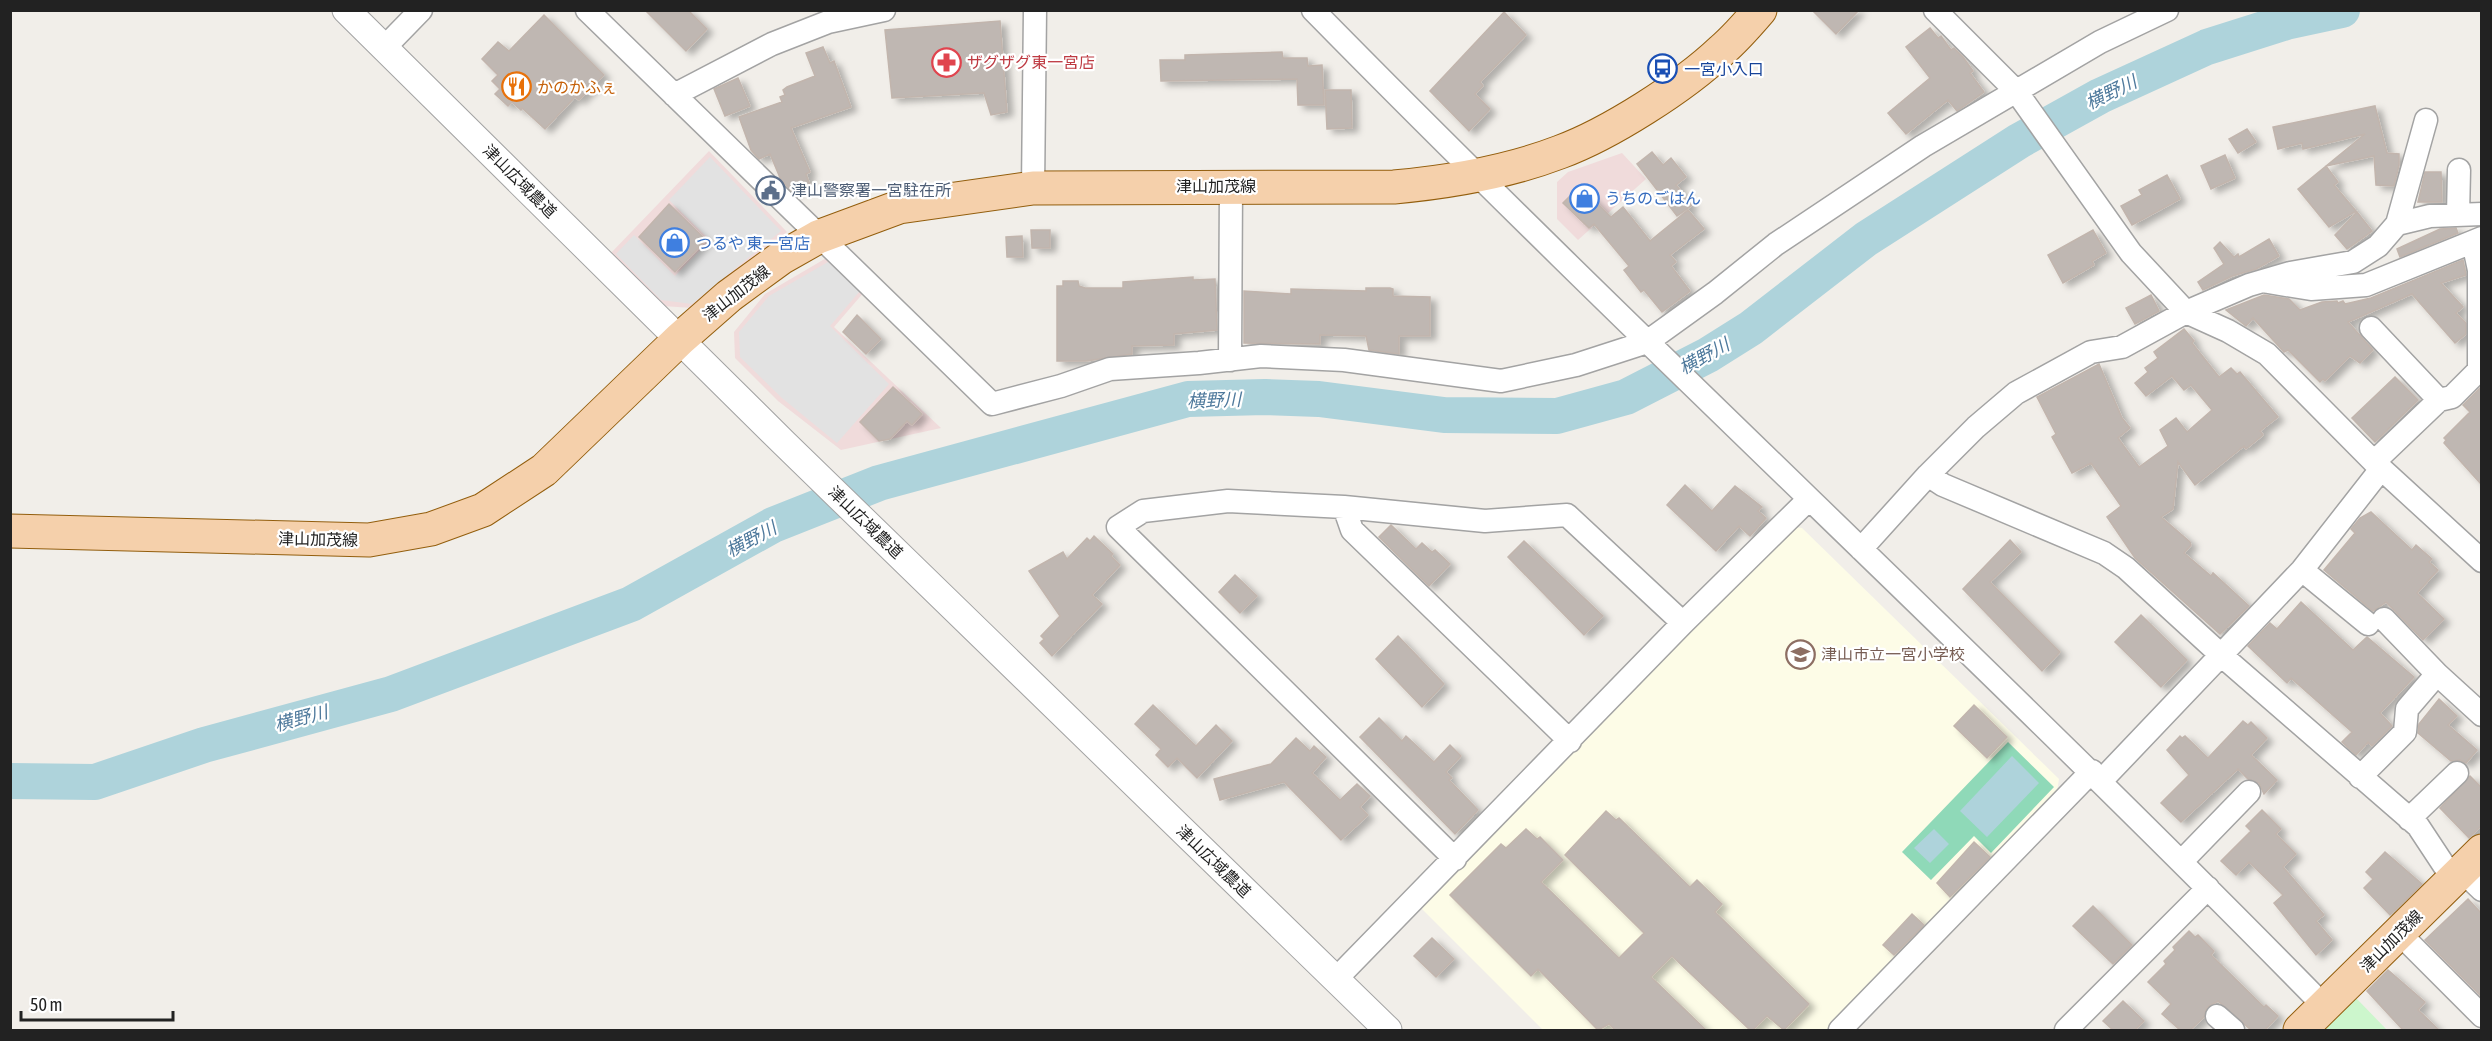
<svg xmlns="http://www.w3.org/2000/svg" width="2492" height="1041" font-family="'Asap Condensed','Noto Sans JP',sans-serif">
	<style>
		.commercial { fill: #f0dbdb }
		.education { fill: #fdfce7 }
		.park { fill: #ccf6cc }
		.pitch { fill: #8fd9b8 }
		.parking { fill: #e2e2e2 }
		.water { fill: #aed3db }
		.lines { fill: none; stroke-linecap: round; stroke-linejoin: round }
		.river { stroke: #aed3db; stroke-width: 36 }
		.building { fill: #bfb7b2; stroke: #c2b5ad; stroke-width: 1.5; filter: url(#shadow) }
		.minor-casing { stroke: #a3a3a3; stroke-width: 25 }
		.tertiary-casing { stroke: #a3a3a3; stroke-width: 29 }
		.primary-casing { stroke: #935e0d; stroke-width: 35 }
		.minor { stroke: #fff; stroke-width: 22 }
		.tertiary { stroke: #fff; stroke-width: 27 }
		.primary { stroke: #f5d0ab; stroke-width: 33 }
		.labels { text-anchor: middle; dominant-baseline: central; stroke-width: 4.5; stroke-linejoin: round; paint-order: stroke }
		.health-label { font-size: 16px; fill: #be3a42; stroke: #fff; text-anchor: start }
		.transit-label { font-size: 16px; fill: #164399; stroke: #fff; text-anchor: start }
		.food-label { font-size: 16px; fill: #c56008; stroke: #fff; text-anchor: start }
		.street-label { font-size: 16px; fill: #222; stroke: #fff }
		.service-label { font-size: 16px; fill: #4e5e75; stroke: #fff; text-anchor: start }
		.shop-label { font-size: 16px; fill: #366cbe; stroke: #fff; text-anchor: start }
		.education-label { font-size: 16px; fill: #785e54; stroke: #fff; text-anchor: start }
		.water-label { font-size: 18px; font-style: italic; fill: #4e799c; stroke: #fff }
	</style>
	<defs>
		<filter id="shadow"><feDropShadow dx="6" dy="4" stdDeviation="3" flood-color="#0004"/></filter>
	</defs>
	<rect width="100%" height="100%" fill="#f1eee9"/>
	<path class="commercial" d="M709 151 787 232 693 308 662 306 610 254Z
		M1622 153 1646 179 1578 240 1557 219V182L1568 172Z
		M828 257 865 291 834 327 941 428 841 450 778 401 735 358 734 332 765 294Z"/>
	<path class="education" d="M1795 527 1802 528 2059 779 2057 791 1826 1030H1543L1419 906Z"/>
	<path class="park" d="M2356 998 2387 1030H2324Z"/>
	<path class="pitch" d="M2008 742 2054 787 1991 853 1974 836 1931 880 1902 852Z"/>
	<path class="parking" d="M710 157 781 231 692 304 661 300 616 254 634 235 675 276 710 240 669 200Z
		M828 262 860 291 830 326 889 384 837 443 782 398 740 357 739 332 769 296Z"/>
	<path class="water" d="M2012 756 2039 783 1987 837 1960 811Z
		M1934 829 1949 844 1930 863 1914 848Z"/>
	<g class="lines">
		<path class="river" d="M10 781 95 782 204 745 391 694 631 604 773 525 879 483 1188 399 1265 397 1319 399 1444 415 1557 416 1626 397 1708 355 1751 328 1866 239 2019 141 2100 96 2207 47 2286 22 2342 10"/>
	</g>
	<path class="building" d="M645 10H688L707 29 686 51Z
		M1812 10H1859L1836 34Z
		M1504 12 1526 35 1480 82 1483 86 1475 94 1490 109 1469 131 1430 91Z
		M544 15 604 75 579 100 575 97 545 129 522 108 521 110 512 102 508 106 495 94 500 89 492 81 498 75 482 59 498 42 509 51Z
		M1000 21 1007 112 991 115 984 93 892 98 885 30Z
		M1930 28 1938 38 1941 36 1951 50 1954 48 1963 57 1973 71 1970 73 1984 92 1957 111 1948 100 1906 134 1888 113 1930 78 1906 47Z
		M823 47 830 63 834 61 851 107 791 128 810 172 806 174 810 185 793 192 781 180 770 154 759 159 751 150 739 117 782 102 780 97 785 95 783 90 787 87 815 76 806 53Z
		M1282 52 1283 58H1307L1308 66 1322 65 1324 105H1298L1297 79 1161 81 1160 60H1185V55Z
		M738 78 750 106 725 116 714 89Z
		M1325 90H1351L1352 128 1327 129Z
		M2375 106 2387 153 2399 154V165L2394 186 2376 185 2374 156 2326 166 2338 182 2334 185 2356 211 2329 227 2298 189 2365 134 2303 149 2302 143 2278 149 2273 127Z
		M2247 129 2256 142 2238 153 2229 139Z
		M1652 152 1663 165 1671 158 1686 177 1676 185 1692 205 1677 216 1637 164Z
		M2225 155 2235 178 2211 189 2201 166Z
		M2425 172H2441L2442 202H2418Z
		M2167 175 2180 199 2132 225 2121 206 2142 195 2139 190Z
		M1580 186 1611 217 1623 207 1650 241 1688 210 1704 229 1670 255 1676 262 1671 266 1690 291 1662 312 1644 290 1641 292 1624 270 1629 266 1594 224 1589 228 1563 203Z
		M669 204 706 240 675 272 639 237Z
		M2357 212 2372 231 2347 249 2335 235Z
		M2456 228 2458 233 2400 257 2397 249 2440 229Z
		M1031 230H1050V248H1032Z
		M2093 230 2106 253 2092 261 2094 265 2063 283 2048 255Z
		M1022 236 1023 257H1007L1006 237Z
		M2269 239 2279 256 2256 269 2232 276 2203 290 2198 282 2224 264 2214 248 2220 242 2234 257 2238 254 2239 257Z
		M2463 260 2466 275 2441 283 2463 307 2456 313 2466 323V334L2455 343 2412 294 2348 322 2373 350 2360 363 2350 356 2325 381 2323 379 2320 382 2288 350 2284 352 2253 318 2246 326 2226 310 2264 295 2289 299 2300 310 2322 302 2337 301 2338 303 2343 301 2345 304 2371 298Z
		M1193 277V280L1215 279 1217 330 1174 334V345L1132 346V354L1086 361H1057V286H1063V281H1078L1079 286 1085 288H1123V282Z
		M1366 288H1390L1393 289V296L1430 297V336H1399V354L1369 350 1366 336 1320 335V344L1244 343V291L1291 294V289L1366 291Z
		M2151 295 2159 311 2135 324 2126 308Z
		M857 315 881 339 866 354 843 332Z
		M2184 329 2194 341 2192 343 2219 377 2231 368 2237 374 2240 372 2278 417 2260 431 2263 435 2246 449 2244 446 2195 485 2178 462 2173 509 2161 517 2190 542 2191 545 2184 553 2211 576 2213 573 2249 606 2220 634 2135 558 2107 517 2121 506 2091 463 2072 473 2052 437 2056 434 2037 397 2099 364 2122 418 2130 428 2118 438 2139 467 2168 446 2160 430 2176 418 2187 432 2212 410 2191 385 2184 390 2172 376 2146 396 2135 383 2148 372 2145 368 2158 358 2154 352Z
		M2395 377 2418 400 2375 442 2352 418Z
		M893 387 922 414 912 425 907 421 890 439 879 441 860 422Z
		M2481 387V484L2444 443 2446 440 2444 438 2470 412 2463 405Z
		M1685 485 1712 511 1735 486 1762 507 1758 511 1766 518 1750 536 1739 526 1716 551 1667 505Z
		M2371 512 2412 550 2416 545 2432 559 2429 562 2438 570 2417 593 2444 619 2423 640 2386 602 2373 611 2324 570 2355 533 2351 529 2360 518Z
		M1391 525 1416 549 1422 543 1432 552 1435 550 1450 564 1429 586 1379 537Z
		M1094 536 1113 554 1111 556 1120 565 1092 595 1102 604 1052 656 1040 643 1044 639 1041 636 1060 616 1029 571 1063 552 1067 559 1087 538 1090 541Z
		M2010 540 2021 552 1990 582 2060 652 2042 671 1963 589Z
		M1524 541 1603 616 1584 635 1508 557Z
		M1235 575 1257 596 1240 613 1219 592Z
		M2301 602 2353 650 2367 637 2414 677 2380 713 2392 726 2372 746 2368 742 2356 755 2342 742 2352 732 2291 678 2287 683 2248 646 2270 623 2277 629Z
		M2141 615 2187 660 2161 687 2115 642Z
		M1398 636 1444 684 1422 707 1376 659Z
		M2439 699 2457 716 2448 725 2477 750 2466 763 2460 760 2451 761 2418 733 2419 724Z
		M1153 705 1196 746 1216 725 1232 741 1197 778 1177 758 1168 767 1156 755 1161 749 1135 724Z
		M1974 705 2007 737 1987 758 1954 726Z
		M1379 718 1402 741 1406 736 1434 762 1450 745 1461 756 1446 772 1452 778 1449 780 1478 810 1455 834 1360 737Z
		M2243 721 2248 725 2251 722 2267 738 2251 755 2277 780 2264 794 2259 783 2248 779 2238 769 2181 822 2161 803 2189 775 2167 750 2180 736 2182 738 2185 736 2208 758Z
		M1296 738 1310 751 1314 746 1326 757 1312 773 1340 800 1357 784 1370 796 1360 807 1368 815 1341 840 1284 782 1220 800 1214 779 1271 764Z
		M2470 776 2481 787V826L2469 838 2440 808Z
		M2262 810 2281 829 2276 834 2296 854 2283 867 2324 915 2316 921 2332 940 2316 955 2274 903 2283 895 2249 862 2236 875 2221 861 2251 831 2246 826Z
		M1606 811 1616 820 1619 818 1690 887 1697 880 1722 904 1715 912 1809 1004 1784 1030 1767 1016 1753 1030H1750L1672 956 1651 977 1706 1030H1615L1609 1024 1598 1030 1538 969 1531 976 1450 895 1501 844 1506 848 1526 829 1537 839 1540 837 1563 860 1541 882 1619 958 1644 933 1565 855Z
		M1974 842 1990 857 1950 897 1937 883Z
		M2385 852 2422 884 2390 915 2364 888 2373 879 2366 872Z
		M2468 899 2481 913V996L2425 940Z
		M2093 906 2132 945 2113 964 2073 926Z
		M1912 914 1924 925 1894 955 1883 945Z
		M2189 931 2195 937 2198 935 2214 951 2211 955 2264 1007 2266 1005 2278 1016 2265 1030H2251L2218 1001 2207 1007 2204 1017 2190 1030H2180L2162 1014 2171 1004 2148 982 2166 964 2164 961 2175 950 2173 947Z
		M1432 938 1454 959 1436 977 1414 956Z
		M2388 970 2425 1002 2418 1010 2439 1030H2403L2367 991Z
		M2123 1001 2144 1021 2135 1030H2113L2103 1021Z"/>
	<g class="lines">
		<defs>
			<path id="minor" d="M587 10 992 404 1061 386 1110 369 1199 363 1261 356 1344 360 1501 381 1576 365 1647 342 1715 293 1776 244 1923 146 2100 42 2167 10
				M1313 10C1645 348 1994 669 2325 1007
				M1935 10 2016 91 2131 253 2186 312 2228 331 2267 354 2374 462 2482 561
				M384 48 421 10
				M674 95 772 44 828 22 884 10
				M1033 188 1035 10
				M2458 215 2459 170
				M2397 224 2426 120
				M2268 282 2311 289 2366 285 2482 238
				M2371 328 2439 400
				M1230 360 1231 186
				M2374 462 2439 400 2452 397 2479 370V270L2473 242
				M1928 475 1976 427 2016 393 2091 352 2122 347 2186 312 2249 285 2290 273 2353 262 2378 246 2397 224 2430 216 2482 214
				M1344 507 1352 530 1570 741
				M1861 549 1928 475 1943 485 2104 553 2126 568 2221 655 2418 826 2453 879
				M2302 570 2368 624
				M2384 619 2437 674
				M2360 777 2405 732 2407 709 2437 674 2482 715
				M2101 781 2302 570 2381 469
				M2409 819 2457 773
				M1455 859 1118 527 1143 511 1228 501 1344 507 1485 521 1567 515 1683 623
				M2182 861 2249 792
				M2462 871 2482 890
				M2399 933 2482 1016
				M1336 979 1683 623 1809 499
				M2217 1016 2233 1030
				M1840 1030 2092 771
				M2066 1030 2208 888"/>
			<path id="tertiary" d="M346 10 785 444 1388 1030"/>
			<path id="primary" d="M10 531 369 540 431 529 483 510 544 470 680 339 729 296 781 258 818 237 899 207 1033 188 1394 187C1448 182 1508 172 1560 152 1609 134 1683 87 1722 50 1736 38 1748 24 1760 10
				M2300 1030 2482 851"/>
		</defs>
		<use href="#minor" class="minor-casing"/>
		<use href="#tertiary" class="tertiary-casing"/>
		<use href="#primary" class="primary-casing"/>
		<use href="#minor" class="minor"/>
		<use href="#tertiary" class="tertiary"/>
		<use href="#primary" class="primary"/>
	</g>
	<defs>
		<symbol id="pharmacy-ring" viewBox="-11 -11 22 22"><circle r="9.5" fill="#fff" stroke="#e0444e" stroke-width="1.5"/><path d="M-2-6h4v4h4v4h-4v4h-4v-4h-4v-4h4Z" fill="#e0444e"/></symbol>
		<symbol id="bus-ring" viewBox="-11 -11 22 22"><circle r="9.5" fill="#fff" stroke="#1a4fb4" stroke-width="1.5"/><path d="M-5-6H5V4H4V6H2V4H-2V6H-4V4H-5ZM-3.5-4V0h7V-4ZM-3.5 1.2v1.5H-2V1.2ZM2 1.2v1.5H3.5V1.2Z" fill="#1a4fb4"/></symbol>
		<symbol id="restaurant-ring" viewBox="-11 -11 22 22"><circle r="9.5" fill="#fff" stroke="#e8710a" stroke-width="1.5"/><path d="M-5-6h1v4h1v-4h1v4h1v-4h1v5L-1.5 .5V6h-2V.5L-5-1ZM5-6V6H3V1.5H1.5Q1.5-4 5-6Z" fill="#e8710a"/></symbol>
		<symbol id="civic-ring" viewBox="-11 -11 22 22"><circle r="9.5" fill="#fff" stroke="#5c6f8a" stroke-width="1.5"/><path d="M-.6-6.5H3V-4.5H.6V-3L4-1V1h2V6H-6V1h2V-1L-.6-3ZM-1.2 2.5V6h2.4V2.5Z" fill="#5c6f8a"/></symbol>
		<symbol id="shop-ring" viewBox="-11 -11 22 22"><circle r="9.5" fill="#fff" stroke="#3f7fe0" stroke-width="1.5"/><path d="M-5-2.5h2.3a2.7 3.5 0 0 1 5.4 0H5L5.5 6h-11ZM-1.5-2.5h3a1.5 2.3 0 0 0-3 0Z" fill="#3f7fe0"/></symbol>
		<symbol id="school-ring" viewBox="-11 -11 22 22"><circle r="9.5" fill="#fff" stroke="#8d6e63" stroke-width="1.5"/><path d="M0-5L7-2L0 1L-7-2ZM-4 1L0 2.5L4 1V4Q0 6-4 4Z" fill="#8d6e63"/></symbol>
	</defs>
	<g fill-rule="evenodd">
		<use href="#pharmacy-ring" x="930" y="46" width="33" height="33"/>
		<use href="#bus-ring" x="1646" y="52" width="33" height="33"/>
		<use href="#restaurant-ring" x="500" y="70" width="33" height="33"/>
		<use href="#civic-ring" x="754" y="174" width="33" height="33"/>
		<use href="#shop-ring" x="1568" y="182" width="33" height="33"/>
		<use href="#shop-ring" x="658" y="226" width="33" height="33"/>
		<use href="#school-ring" x="1784" y="638" width="33" height="33"/>
	</g>
	<g class="labels">
		<g class="health-label">
			<text x="967" y="62">ザグザグ東一宮店</text>
		</g>
		<g class="transit-label">
			<text x="1684" y="69">一宮小入口</text>
		</g>
		<g class="food-label">
			<text x="537" y="87">かのかふぇ</text>
		</g>
		<g class="street-label">
			<text transform="translate(520 181) rotate(45)">津山広域農道</text>
			<text x="1216" y="186">津山加茂線</text>
			<text transform="translate(736 293) rotate(-38)">津山加茂線</text>
			<text transform="translate(866 522) rotate(44)">津山広域農道</text>
			<text transform="translate(318 539) rotate(1)">津山加茂線</text>
			<text transform="translate(1214 861) rotate(44)">津山広域農道</text>
			<text transform="translate(2391 941) rotate(-45)">津山加茂線</text>
		</g>
		<g class="service-label">
			<text x="791" y="190">津山警察署一宮駐在所</text>
		</g>
		<g class="shop-label">
			<text x="1605" y="198">うちのごはん</text>
			<text x="696" y="243">つるや 東一宮店</text>
		</g>
		<g class="education-label">
			<text x="1821" y="654">津山市立一宮小学校</text>
		</g>
		<g class="water-label">
			<text transform="translate(2111 92) rotate(-26)">横野川</text>
			<text transform="translate(1704 356) rotate(-29)">横野川</text>
			<text transform="translate(1214 400) rotate(-2)">横野川</text>
			<text transform="translate(751 539) rotate(-28)">横野川</text>
			<text transform="translate(301 718) rotate(-15)">横野川</text>
		</g>
	</g>
	<rect width="2492" height="1041" fill="none" stroke="#222222" stroke-width="24"/>
	<path d="M21 1011v9h152v-9" fill="none" stroke="#222222" stroke-width="3"/>
	<text x="30" y="1011" font-size="18" fill="#222222" stroke="#ffffff" stroke-width="4.5" paint-order="stroke">50 m</text>
</svg>
